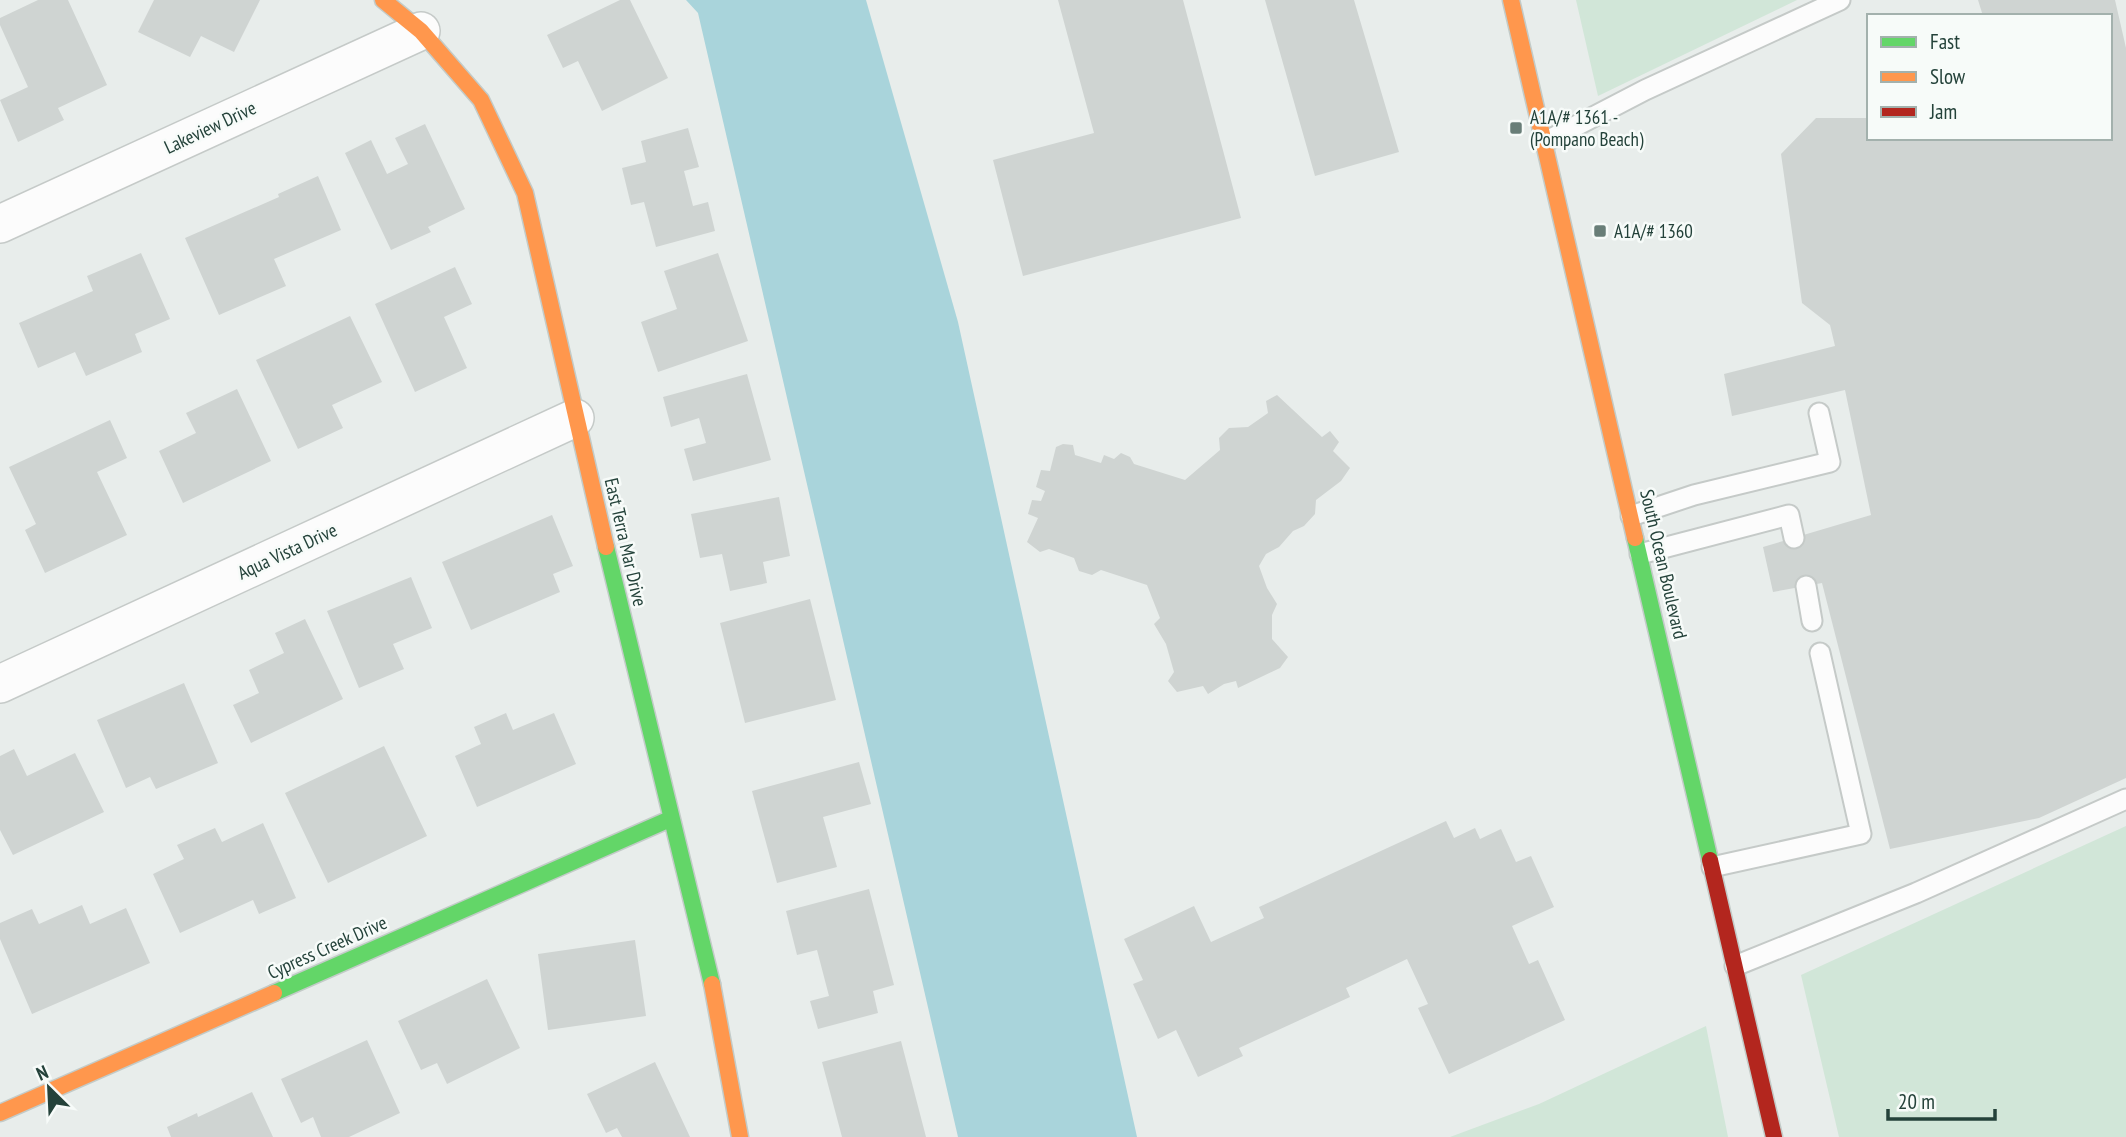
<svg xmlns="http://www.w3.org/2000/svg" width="2126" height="1137" font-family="'PT Sans Narrow',sans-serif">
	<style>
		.green { fill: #d1e6d8 }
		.water { fill: #a9d4db }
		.building { fill: #cfd4d2 }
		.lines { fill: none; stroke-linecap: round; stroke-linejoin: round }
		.lane-casing { stroke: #c5cac8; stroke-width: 23 }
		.street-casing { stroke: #c5cac8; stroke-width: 40 }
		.fast-casing { stroke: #c3cbc8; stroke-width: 19 }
		.slow-casing { stroke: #c3cbc8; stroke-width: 19 }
		.jam-casing { stroke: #c3cbc8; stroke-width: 19 }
		.lane { stroke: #fcfcfc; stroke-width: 19 }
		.street { stroke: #fcfcfc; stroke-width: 37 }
		.fast { stroke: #63d668; stroke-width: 16 }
		.slow { stroke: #ff974d; stroke-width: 16 }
		.jam { stroke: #b3261e; stroke-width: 16 }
		.poi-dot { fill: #697e78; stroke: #f7fbf9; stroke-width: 2.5 }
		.labels { text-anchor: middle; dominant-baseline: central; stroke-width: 5; stroke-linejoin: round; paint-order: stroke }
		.poi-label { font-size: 19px; fill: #24423a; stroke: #f7fbf9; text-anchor: start }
		.street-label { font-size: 19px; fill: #24423a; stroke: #f7fbf9 }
	</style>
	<rect width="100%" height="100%" fill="#e8edeb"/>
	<path class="green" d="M1576 0H1797L1598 96Z
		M2126 826V1137H1839L1801 975Z
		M1706 1026 1728 1137H1450L1539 1104Z"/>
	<path class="water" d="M686 0H866L958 322 1137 1137H958L698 13Z"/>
	<path class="building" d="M38 0H68L107 85 58 108 64 120 18 142 0 100 28 87 0 25V18Z
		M154 0H260L234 52 201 36 190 57 138 32Z
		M620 0H630L668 78 602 111 578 61 563 68 547 35Z
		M1058 0H1183L1241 218 1023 276 993 160 1094 133Z
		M1265 0H1354L1399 152 1315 176Z
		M1978 0H2115L2126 48V778L2039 818 1890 849 1822 583 1773 592 1763 547 1871 515 1845 390 1732 416 1724 374 1835 346 1830 325 1802 303 1781 154 1816 118H1869V138H2110V16H1983Z
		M425 124 465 209 428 227 431 232 391 250 345 153 371 140 387 174 408 164 395 138Z
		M688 128 699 167 684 171 693 206 708 202 715 231 656 247 644 202 631 205 622 168 646 162 641 141Z
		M318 176 341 230 274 259 286 286 219 315 185 238 279 197 278 194Z
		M141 253 170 319 135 334 142 352 86 376 75 352 38 368 19 323 93 291 87 276Z
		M718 253 748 341 658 372 641 322 677 309 664 271Z
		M455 267 472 304 444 317 467 368 415 392 375 304Z
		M350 316 382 382 332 405 343 428 298 449 256 360Z
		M747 374 771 460 693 481 684 449 706 443 699 418 671 427 663 397Z
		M237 389 271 461 183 503 159 451 196 433 186 413Z
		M1277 395 1322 437 1330 431 1339 442 1333 451 1350 468 1341 481 1316 500 1315 514 1304 526 1293 531 1279 547 1266 554 1259 566 1267 588 1277 604 1272 615V639L1288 657 1280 668 1238 688 1236 681 1224 684 1208 694 1203 686 1177 692 1168 681 1174 672 1166 644 1154 624 1160 618 1147 585 1101 570 1092 575 1079 571 1074 558 1049 549 1040 552 1027 542 1038 518 1028 514 1032 500 1041 501 1045 491 1036 487 1041 470 1050 471 1056 447 1063 444 1073 445 1075 455 1101 463 1104 455 1114 459 1121 453 1130 457 1134 464 1185 480 1220 450 1219 438 1229 428 1248 427 1268 413 1266 401Z
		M110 420 127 458 97 472 127 535 45 573 25 530 36 524 9 467Z
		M779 497 790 556 763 562 767 583 730 591 722 554 700 558 691 514Z
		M552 515 573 566 553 574 560 592 471 630 442 562Z
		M411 577 432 628 393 644 404 669 359 688 327 611Z
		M810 599 836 700 745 723 720 623Z
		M305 619 343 699 251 743 233 705 259 693 249 670 284 653 275 633Z
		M184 683 218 763 156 789 150 777 126 788 97 720Z
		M506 713 513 730 554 713 576 764 477 807 455 756 481 744 474 727Z
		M384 746 427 836 328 883 285 793Z
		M14 749 27 776 75 753 104 812 13 855 0 830V756Z
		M859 762 871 804 823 817 837 867 777 883 752 791Z
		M1446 821 1454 838 1475 828 1480 839 1501 829 1516 862 1531 856 1554 907 1512 926 1529 964 1538 960 1565 1020 1449 1074 1418 1008 1428 1004 1407 959 1346 988 1350 997 1239 1048 1243 1056 1198 1077 1176 1030 1158 1039 1133 984 1143 980 1124 939 1194 906 1211 942 1264 918 1259 907Z
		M263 823 296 898 259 914 253 900 180 933 153 874 184 859 177 845 215 828 222 842Z
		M869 889 894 985 873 991 878 1013 818 1029 810 1001 829 996 817 950 797 955 786 911Z
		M82 905 90 924 126 908 150 963 32 1014 0 939V923L32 909 39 924Z
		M635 940 646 1016 548 1030 538 954Z
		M487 979 520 1048 447 1084 437 1063 421 1070 398 1021Z
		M367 1040 400 1113 349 1137H321L313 1117 301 1123 281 1079Z
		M901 1041 926 1137H842L822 1062Z
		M655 1062 690 1137H622L617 1128 606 1133 587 1094Z
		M252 1092 273 1137H171L167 1127 197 1113 198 1117Z"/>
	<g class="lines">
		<defs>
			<path id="lane" d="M1545 142 1645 90 1840 0
				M1631 516 1694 495 1830 462 1819 413
				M1640 554 1789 515 1794 538
				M1806 586 1812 621
				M1712 867 1861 834 1820 653
				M1735 966 1916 893 2126 799"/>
			<path id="street" d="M0 224 421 31
				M0 684 575 418"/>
			<path id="fast" d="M1635 538 1710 860
				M606 547 712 984
				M274 993 670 819"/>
			<path id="slow" d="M383 0 421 31 481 100 525 193 606 547
				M1511 0 1635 538
				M712 984 740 1137
				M0 1113 274 993"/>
			<path id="jam" d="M1710 860 1774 1137"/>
		</defs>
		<use href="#lane" class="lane-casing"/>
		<use href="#street" class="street-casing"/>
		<use href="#fast" class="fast-casing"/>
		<use href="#slow" class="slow-casing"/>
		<use href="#jam" class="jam-casing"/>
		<use href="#lane" class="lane"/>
		<use href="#street" class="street"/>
		<use href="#fast" class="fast"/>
		<use href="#slow" class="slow"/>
		<use href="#jam" class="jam"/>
	</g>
	<g class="poi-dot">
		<rect x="1509" y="121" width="14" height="14" rx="3.5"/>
		<rect x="1593" y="224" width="14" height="14" rx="3.5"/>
	</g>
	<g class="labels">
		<g class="poi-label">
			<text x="1530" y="117">A1A/# 1361 -<tspan x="1530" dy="22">(Pompano Beach)</tspan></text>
			<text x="1614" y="231">A1A/# 1360</text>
		</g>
		<g class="street-label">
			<text transform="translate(210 127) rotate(-25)">Lakeview Drive</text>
			<text transform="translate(626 542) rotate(77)">East Terra Mar Drive</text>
			<text transform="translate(287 551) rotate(-25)">Aqua Vista Drive</text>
			<text transform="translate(1664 564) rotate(77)">South Ocean Boulevard</text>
			<text transform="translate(327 947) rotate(-24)">Cypress Creek Drive</text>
		</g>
	</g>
	<rect x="1867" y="14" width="245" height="126" fill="#f7fbf9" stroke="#a3b1ad" stroke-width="2"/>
	<rect x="1881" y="37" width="35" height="10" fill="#63d668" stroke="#a3b1ad" stroke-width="2"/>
	<text x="1930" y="49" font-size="21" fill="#24423a">Fast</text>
	<rect x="1881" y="72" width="35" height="10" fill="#ff974d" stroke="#a3b1ad" stroke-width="2"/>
	<text x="1930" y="84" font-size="21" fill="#24423a">Slow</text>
	<rect x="1881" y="107" width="35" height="10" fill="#b3261e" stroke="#a3b1ad" stroke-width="2"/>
	<text x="1930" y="119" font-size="21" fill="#24423a">Jam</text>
	<g transform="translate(49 1088) rotate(336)" stroke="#f7fbf9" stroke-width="5" paint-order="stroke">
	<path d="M0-5L12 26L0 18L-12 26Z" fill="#24423a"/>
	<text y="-10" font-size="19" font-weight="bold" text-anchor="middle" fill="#24423a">N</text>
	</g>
	<path d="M1888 1109v10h107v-10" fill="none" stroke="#24423a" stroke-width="3.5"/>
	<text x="1898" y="1109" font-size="21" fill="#24423a" stroke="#f7fbf9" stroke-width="5" paint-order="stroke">20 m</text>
</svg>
